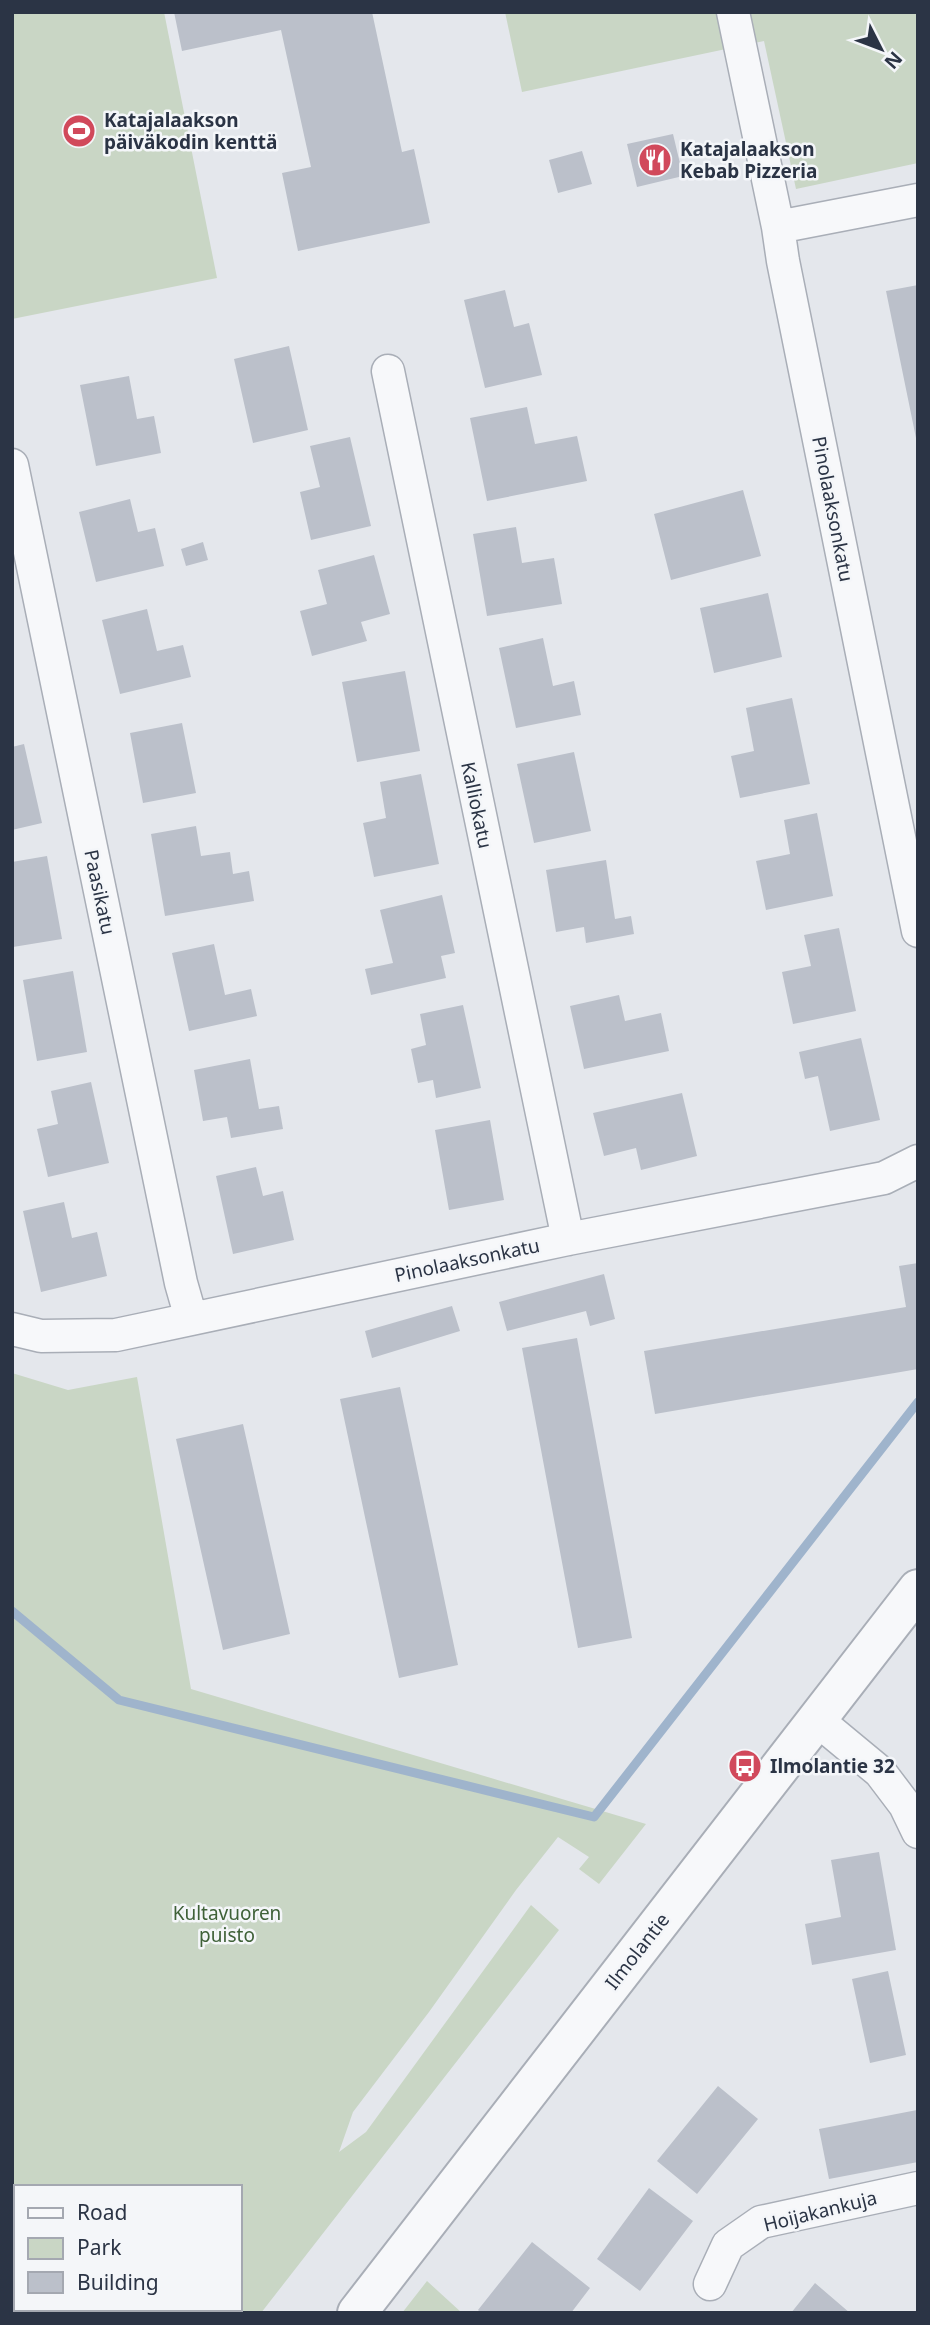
<svg xmlns="http://www.w3.org/2000/svg" width="930" height="2325" font-family="'Noto Sans',sans-serif">
	<style>
		.green { fill: #c9d6c5; fill-rule: evenodd }
		.lines { fill: none; stroke-linecap: round; stroke-linejoin: round }
		.stream { stroke: #9fb4cc; stroke-width: 9 }
		.building { fill: #bbc0ca }
		.minor-casing { stroke: #a9aeb7; stroke-width: 35 }
		.tertiary-casing { stroke: #a9aeb7; stroke-width: 42 }
		.minor { stroke: #f7f8fa; stroke-width: 32 }
		.tertiary { stroke: #f7f8fa; stroke-width: 38 }
		.labels { text-anchor: middle; dominant-baseline: central; stroke-width: 5; stroke-linejoin: round; paint-order: stroke }
		.poi-label { font-size: 19px; font-weight: bold; fill: #2b3445; stroke: #f4f6f9; text-anchor: start }
		.street-label { font-size: 19px; fill: #2b3445; stroke: #f4f6f9 }
		.park-label { font-size: 19px; fill: #3f6138; stroke: #f4f6f9 }
	</style>
	<rect width="100%" height="100%" fill="#e4e7ec"/>
	<path class="green" d="M12 12H164L217 278 12 319Z
		M505 12H918V163L796 189 764 41 522 92Z
		M12 1373 68 1390 137 1377 191 1689 646 1824 599 1884 579 1869 589 1857 558 1837 516 1890 429 2012 353 2112 339 2152 366 2132 531 1905 559 1930 261 2313H12ZM16 2187H240V2309H16Z
		M427 2281 462 2313H402Z"/>
	<g class="lines">
		<path class="stream" d="M12 1611 119 1700 594 1817 918 1402"/>
	</g>
	<path class="building" d="M174 12H372L402 152 414 149 430 223 298 251 282 173 311 167 281 30 182 51Z
		M673 134 683 176 637 187 627 144Z
		M582 151 592 184 558 193 549 160Z
		M918 285V443H917L886 291Z
		M505 290 514 327 529 323 542 375 485 388 464 300Z
		M289 346 308 430 253 443 234 359Z
		M129 376 137 419 154 416 161 453 96 466 80 385Z
		M527 407 535 444 577 436 587 481 487 501 470 418Z
		M350 437 371 526 311 540 300 492 320 487 310 446Z
		M743 490 761 556 671 580 654 514Z
		M130 499 138 532 155 528 164 566 96 582 79 512Z
		M516 527 522 563 554 558 562 604 487 616 473 534Z
		M203 542 208 560 186 566 181 549Z
		M374 555 390 614 361 622 367 641 312 656 300 611 327 604 318 570Z
		M768 593 782 657 714 673 700 608Z
		M147 609 157 651 183 645 191 677 120 694 102 620Z
		M543 638 553 686 574 681 581 715 516 728 499 648Z
		M405 671 420 751 357 762 342 682Z
		M792 698 810 784 740 798 731 756 754 751 746 708Z
		M182 723 196 793 143 803 130 733Z
		M24 744 42 823 12 830V747Z
		M574 752 591 831 534 843 517 764Z
		M421 774 439 864 374 877 363 823 386 818 380 782Z
		M817 813 833 896 766 910 756 861 790 854 784 820Z
		M196 826 201 856 230 852 233 874 249 871 254 901 165 916 151 834Z
		M47 856 62 939 13 947 12 862Z
		M606 860 615 919 631 916 634 934 586 943 584 927 556 932 546 870Z
		M442 895 455 953 441 956 446 978 371 995 365 969 393 963 380 910Z
		M839 928 856 1011 793 1024 782 972 811 966 804 935Z
		M214 944 225 995 251 989 257 1016 189 1031 172 953Z
		M73 971 87 1052 37 1061 23 980Z
		M619 995 625 1021 661 1013 669 1051 584 1069 570 1006Z
		M463 1005 481 1088 436 1098 433 1080 418 1083 411 1049 426 1045 420 1014Z
		M861 1038 880 1120 830 1131 818 1076 805 1079 799 1052Z
		M250 1059 259 1109 279 1106 283 1129 231 1138 227 1117 203 1121 194 1070Z
		M91 1082 109 1163 48 1177 37 1129 58 1124 51 1091Z
		M682 1093 697 1156 641 1170 636 1148 604 1156 593 1113Z
		M490 1120 504 1200 449 1210 435 1130Z
		M256 1167 263 1196 283 1191 294 1240 233 1254 216 1176Z
		M64 1202 72 1238 97 1232 107 1276 41 1292 23 1211Z
		M918 1263V1369L655 1414 644 1351 906 1307 899 1266Z
		M604 1274 615 1319 590 1326 586 1311 507 1331 499 1302Z
		M452 1306 460 1331 372 1358 365 1331Z
		M577 1338 632 1638 578 1648 522 1348Z
		M400 1387 458 1665 399 1678 340 1399Z
		M243 1424 290 1634 223 1650 176 1439Z
		M879 1852 896 1950 812 1965 805 1924 841 1917 831 1860Z
		M888 1971 906 2055 870 2063 852 1979Z
		M718 2086 758 2119 697 2194 657 2161Z
		M917 2110 918 2162 829 2179 819 2129Z
		M649 2188 693 2221 640 2291 597 2259Z
		M532 2242 590 2288 571 2313H481L478 2310Z
		M815 2283 850 2313H791Z"/>
	<g class="lines">
		<defs>
			<path id="minor" d="M733 12 778 227
				M918 200 778 227 783 261 918 931
				M388 371 568 1239
				M12 465 181 1283 191 1318
				M12 1329 41 1336 116 1335 568 1239 884 1178 918 1161
				M816 1719 880 1772 905 1805 918 1832
				M710 2284 728 2245 761 2222 918 2188"/>
			<path id="tertiary" d="M357 2313 918 1589"/>
		</defs>
		<use href="#minor" class="minor-casing"/>
		<use href="#tertiary" class="tertiary-casing"/>
		<use href="#minor" class="minor"/>
		<use href="#tertiary" class="tertiary"/>
	</g>
	<defs>
		<symbol id="stadium-disc" viewBox="-11 -11 22 22"><circle r="9.5" fill="#d1495b" stroke="#f4f6f9"/><path d="M0-5a6.5 5 0 1 0 0 10a6.5 5 0 1 0 0-10ZM-3.5-1.8h7v3.6h-7Z" fill="#fff"/></symbol>
		<symbol id="restaurant-disc" viewBox="-11 -11 22 22"><circle r="9.5" fill="#d1495b" stroke="#f4f6f9"/><path d="M-5-6h1v4h1v-4h1v4h1v-4h1v5L-1.5 .5V6h-2V.5L-5-1ZM5-6V6H3V1.5H1.5Q1.5-4 5-6Z" fill="#fff"/></symbol>
		<symbol id="bus-disc" viewBox="-11 -11 22 22"><circle r="9.5" fill="#d1495b" stroke="#f4f6f9"/><path d="M-5-6H5V4H4V6H2V4H-2V6H-4V4H-5ZM-3.5-4V0h7V-4ZM-3.5 1.2v1.5H-2V1.2ZM2 1.2v1.5H3.5V1.2Z" fill="#fff"/></symbol>
	</defs>
	<g fill-rule="evenodd">
		<use href="#stadium-disc" x="60" y="112" width="38" height="38"/>
		<use href="#restaurant-disc" x="636" y="141" width="38" height="38"/>
		<use href="#bus-disc" x="726" y="1747" width="38" height="38"/>
	</g>
	<g class="labels">
		<g class="poi-label">
			<text x="104" y="120">Katajalaakson<tspan x="104" dy="22">päiväkodin kenttä</tspan></text>
			<text x="680" y="149">Katajalaakson<tspan x="680" dy="22">Kebab Pizzeria</tspan></text>
			<text x="770" y="1766">Ilmolantie 32</text>
		</g>
		<g class="street-label">
			<text transform="translate(833 509) rotate(79)">Pinolaaksonkatu</text>
			<text transform="translate(477 805) rotate(78)">Kalliokatu</text>
			<text transform="translate(100 892) rotate(78)">Paasikatu</text>
			<text transform="translate(467 1260) rotate(-12)">Pinolaaksonkatu</text>
			<text transform="translate(637 1951) rotate(-52)">Ilmolantie</text>
			<text transform="translate(820 2211) rotate(-14)">Hoijakankuja</text>
		</g>
		<g class="park-label">
			<text x="227" y="1913">Kultavuoren<tspan x="227" dy="22">puisto</tspan></text>
		</g>
	</g>
	<rect width="930" height="2325" fill="none" stroke="#2b3445" stroke-width="28"/>
	<rect x="14" y="2185" width="228" height="126" fill="#f4f6f9" stroke="#a4a8b1" stroke-width="2"/>
	<rect x="28" y="2208" width="35" height="10" fill="#f7f8fa" stroke="#a4a8b1" stroke-width="2"/>
	<text x="77" y="2220" font-size="21" fill="#2b3445">Road</text>
	<rect x="28" y="2238" width="35" height="21" fill="#c9d6c5" stroke="#a4a8b1" stroke-width="2"/>
	<text x="77" y="2255" font-size="21" fill="#2b3445">Park</text>
	<rect x="28" y="2272" width="35" height="21" fill="#bbc0ca" stroke="#a4a8b1" stroke-width="2"/>
	<text x="77" y="2290" font-size="21" fill="#2b3445">Building</text>
	<g transform="translate(881 49) rotate(132)" stroke="#f4f6f9" stroke-width="5" paint-order="stroke">
	<path d="M0-5L12 26L0 18L-12 26Z" fill="#2b3445"/>
	<text y="-10" font-size="19" font-weight="bold" text-anchor="middle" fill="#2b3445">N</text>
	</g>
</svg>
